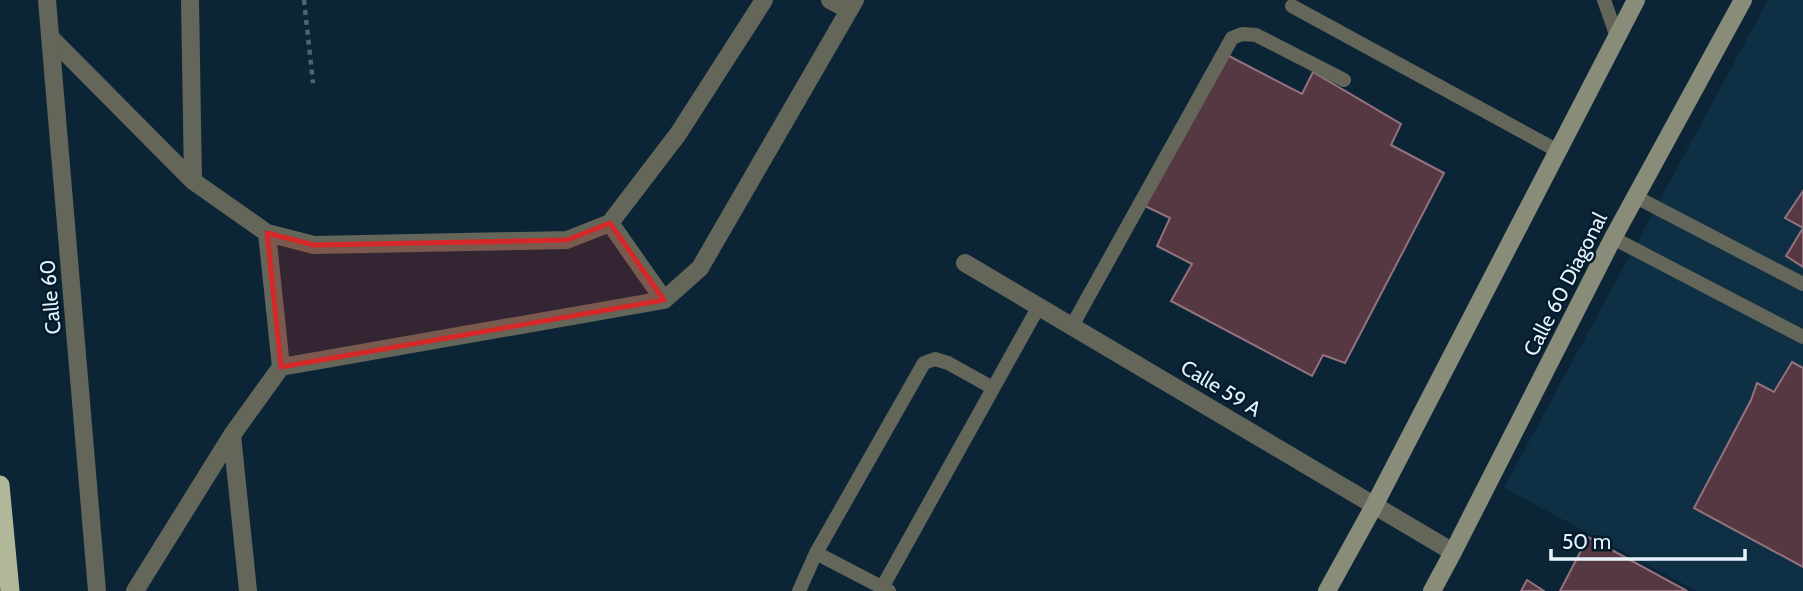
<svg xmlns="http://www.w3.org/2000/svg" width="1803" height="591" font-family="Cabin,sans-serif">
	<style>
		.built { fill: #0e2f44 }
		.building { fill: #563843; stroke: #93727e; stroke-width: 2 }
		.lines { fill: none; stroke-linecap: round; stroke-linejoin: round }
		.path { stroke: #4f6472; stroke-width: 4.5; stroke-dasharray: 5 5; stroke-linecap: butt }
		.service { stroke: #636659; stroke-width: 14 }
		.minor { stroke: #636659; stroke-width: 18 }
		.tertiary { stroke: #636659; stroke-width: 18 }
		.secondary { stroke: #888c78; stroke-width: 18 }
		.trunk { stroke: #b1b89a; stroke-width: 19 }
		.marked { fill: #d62828; fill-opacity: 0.2; stroke: #d62828; stroke-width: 5; stroke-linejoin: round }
		.labels { text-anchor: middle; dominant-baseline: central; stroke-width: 5; stroke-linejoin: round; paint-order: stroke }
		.street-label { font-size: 21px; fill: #e7f3fc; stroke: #031b2b }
	</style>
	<rect width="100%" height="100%" fill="#0c2536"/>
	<path class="built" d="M1768 0H1803V591H1697L1504 488Z"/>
	<path class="building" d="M1227 55 1302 94 1313 72 1401 124 1391 145 1444 173 1345 363 1323 355 1312 376 1171 301 1192 264 1157 246 1170 218 1145 206Z
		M1803 191V267L1786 256 1803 228 1785 218Z
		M1792 362 1803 368V567L1694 508 1751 400 1757 383 1774 392Z
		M1588 537 1687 591H1560Z
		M1527 580 1544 591H1521Z"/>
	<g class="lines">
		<path class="path" d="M304 0 313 83"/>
		<path class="service" d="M1604 0 1617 37
			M1292 6 1558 151
			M1636 197 1803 284
			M1613 238 1803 337
			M1072 326 1232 38 1242 34 1256 35 1344 80
			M883 586 1039 306
			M799 591 816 553
			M889 591 816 553 924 363 935 359 948 363 993 388"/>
		<path class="minor" d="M190 0 193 181
			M830 0 849 10
			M50 37 193 181 267 233 314 245 567 240 610 223 678 134 764 0
			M610 223 664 300
			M267 233 281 367
			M965 263 1453 552
			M232 435 248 591
			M135 591 232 435 281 367 664 300 700 268 855 0"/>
		<path class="tertiary" d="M47 0 97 591"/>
		<path class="secondary" d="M1327 591 1374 506 1636 0
			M1432 591 1453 552 1613 238 1743 0"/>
		<path class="trunk" d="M0 485 10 591"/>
	</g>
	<path class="marked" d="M610 223 664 300 281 367 267 233 314 245 567 240Z"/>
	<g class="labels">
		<g class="street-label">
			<text transform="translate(1565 284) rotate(-63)">Calle 60 Diagonal</text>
			<text transform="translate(50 297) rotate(-95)">Calle 60</text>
			<text transform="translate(1221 388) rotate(31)">Calle 59 A</text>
		</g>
	</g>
	<path d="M1551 549v10h194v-10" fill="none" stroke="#e7f3fc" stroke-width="3.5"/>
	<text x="1562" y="549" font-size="21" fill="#e7f3fc" stroke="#031b2b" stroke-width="5" paint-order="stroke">50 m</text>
</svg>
